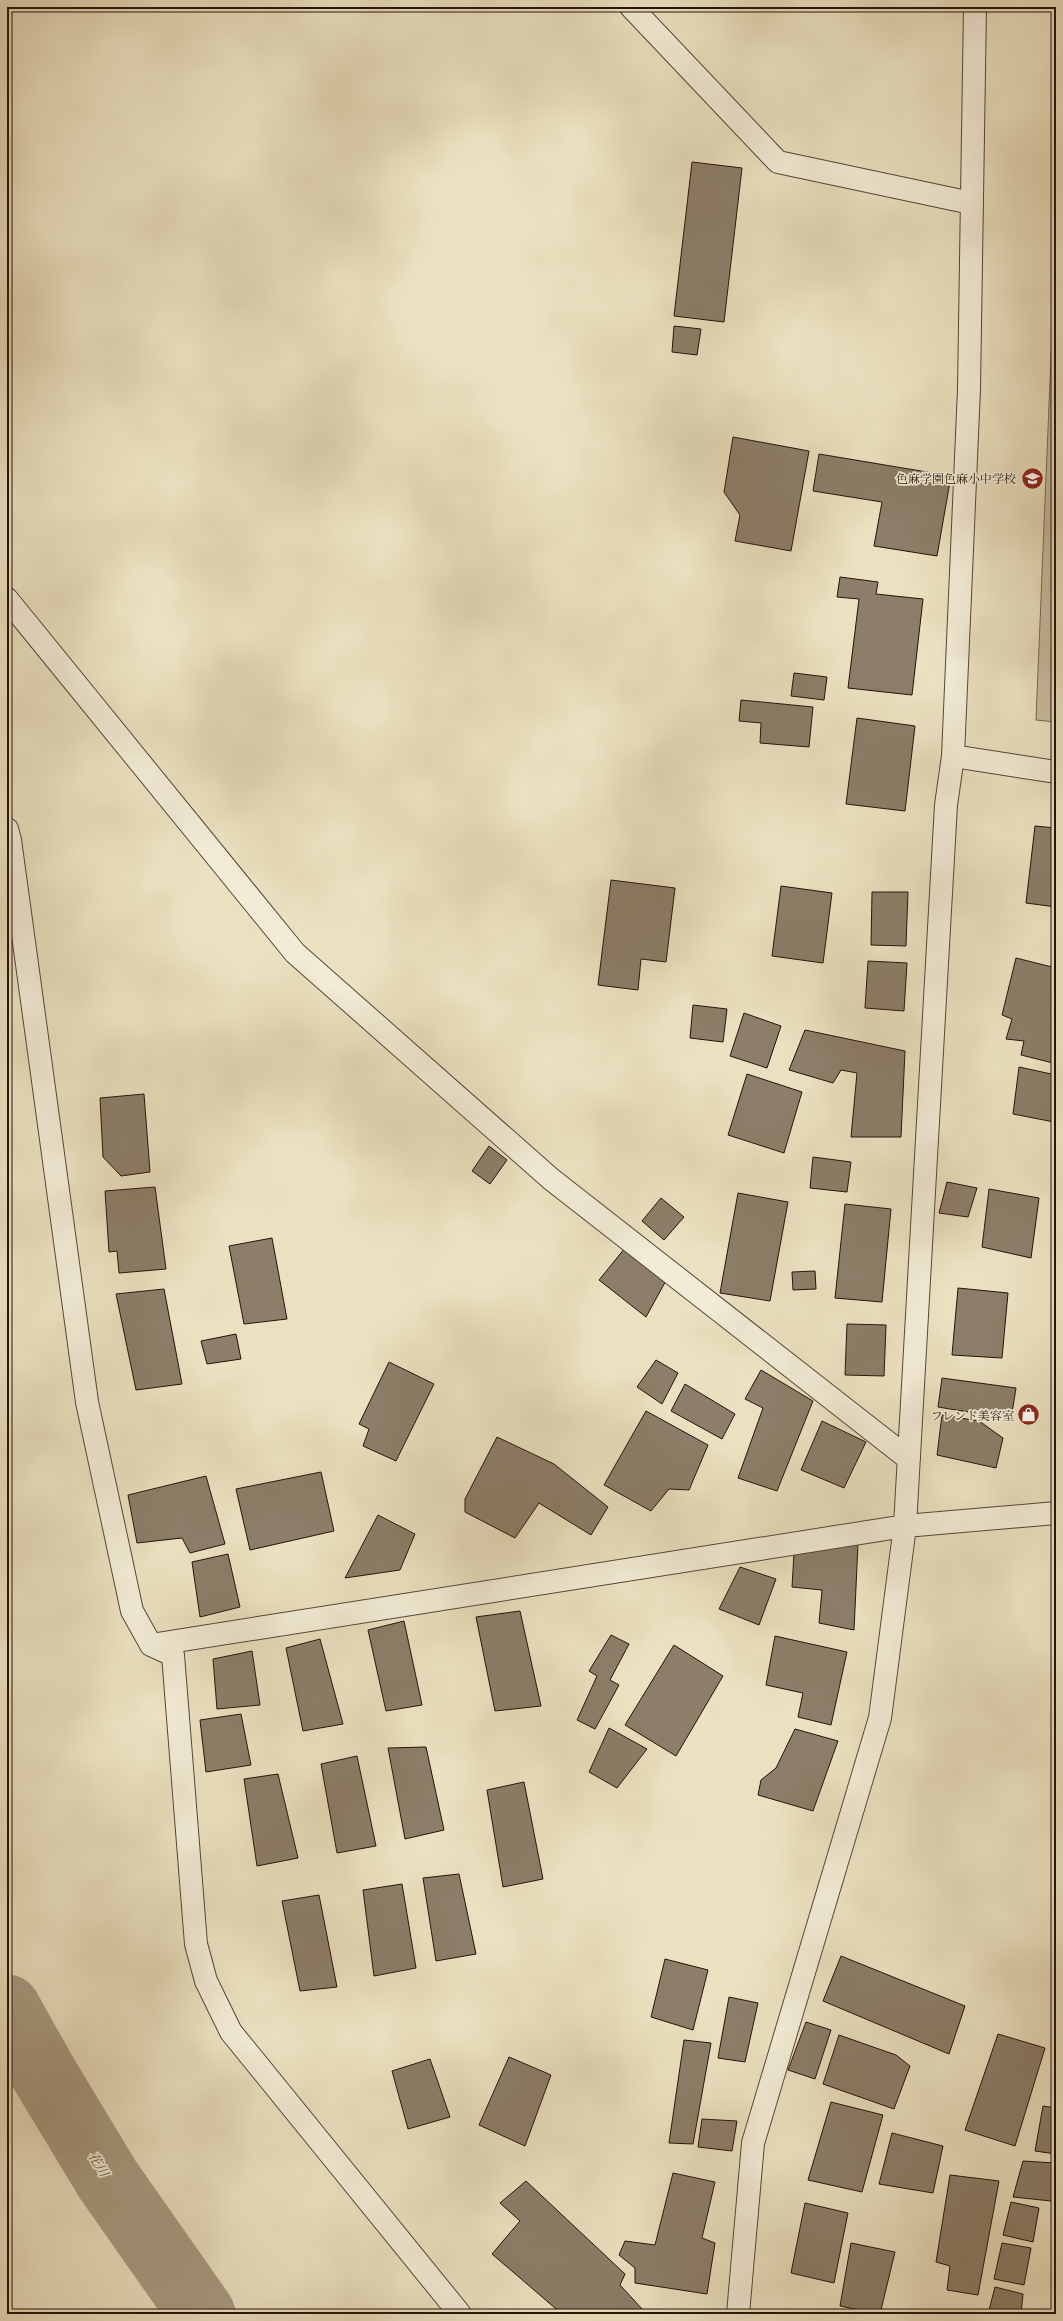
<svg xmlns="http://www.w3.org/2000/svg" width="1063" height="2321" font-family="'Libre Caslon Text','Noto Serif JP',serif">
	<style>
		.green { fill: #c9bea1; stroke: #776856 }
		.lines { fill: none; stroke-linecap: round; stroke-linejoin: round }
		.river { stroke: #a89b82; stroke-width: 67 }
		.building { fill: #8c7e69; stroke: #25130a }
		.minor-casing { stroke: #564638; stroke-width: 24 }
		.minor { stroke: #f2ecd6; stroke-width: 22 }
		.labels { text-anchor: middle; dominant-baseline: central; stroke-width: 3.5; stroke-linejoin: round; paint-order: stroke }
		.poi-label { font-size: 12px; fill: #25130a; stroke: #f2ecd6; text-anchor: end }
		.water-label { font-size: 13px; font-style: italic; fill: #605040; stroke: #f2ecd6 }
	</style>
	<rect width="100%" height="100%" fill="#ebe1c0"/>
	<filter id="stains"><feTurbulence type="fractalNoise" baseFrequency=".005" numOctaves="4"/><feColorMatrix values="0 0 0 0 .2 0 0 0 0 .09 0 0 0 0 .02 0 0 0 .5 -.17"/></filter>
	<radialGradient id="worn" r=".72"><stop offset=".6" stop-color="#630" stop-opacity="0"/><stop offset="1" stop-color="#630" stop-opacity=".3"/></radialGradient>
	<path class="green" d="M1055 259H1056V722L1036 720Z"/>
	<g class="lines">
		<path class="river" d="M7 2008 44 2074 108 2180 202 2314"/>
	</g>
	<path class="building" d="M1056 70V125L1054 71Z
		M692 162 742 168 724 322 674 316Z
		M674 326 701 329 697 355 672 352Z
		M733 437 809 451 791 551 735 541 740 515 724 492Z
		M819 454 951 476 937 556 874 546 882 502 813 491Z
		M840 577 878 582 876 594 923 599 912 695 848 688 859 599 837 597Z
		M794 673 827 677 824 700 791 696Z
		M741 700 813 707 809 747 760 743 761 723 739 721Z
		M857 718 915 726 905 811 846 804Z
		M1035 826 1056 828V907L1026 903Z
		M611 880 675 888 666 962 641 959 638 990 598 985Z
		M781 886 832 893 823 963 772 956Z
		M872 892H908L906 946 871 945Z
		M1016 958 1056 968V1052L1053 1063 1021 1055 1024 1041 1006 1039 1012 1019 1002 1015Z
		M868 961 907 963 904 1011 865 1008Z
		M693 1005 727 1009 723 1042 690 1038Z
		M744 1013 781 1026 767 1068 730 1056Z
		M805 1030 905 1051 901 1137H851L857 1073 841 1070 833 1083 789 1070Z
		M1019 1067 1056 1075 1054 1122 1013 1114Z
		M747 1074 802 1092 784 1153 728 1135Z
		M144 1094 150 1172 121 1176 103 1157 100 1098Z
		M489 1146 507 1160 490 1184 472 1171Z
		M813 1157 851 1162 847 1192 810 1188Z
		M947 1182 977 1188 968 1217 939 1213Z
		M155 1187 166 1269 119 1273 117 1251 109 1252 105 1191Z
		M989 1189 1039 1198 1031 1258 982 1247Z
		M738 1193 788 1202 770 1301 720 1293Z
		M661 1198 684 1217 664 1240 642 1221Z
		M845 1204 891 1209 882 1302 835 1298Z
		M272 1238 287 1319 244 1324 229 1246Z
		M625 1248 668 1277 646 1317 599 1280Z
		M815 1271 816 1289 793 1290 792 1272Z
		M958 1288 1008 1293 1002 1358 952 1355Z
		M164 1289 182 1384 136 1390 116 1294Z
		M847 1324 886 1325 884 1376 845 1375Z
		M236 1334 241 1359 207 1364 201 1341Z
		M656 1360 678 1373 662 1404 637 1387Z
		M389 1362 434 1384 396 1461 363 1446 369 1429 359 1424Z
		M761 1370 813 1401 777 1491 738 1478 763 1408 745 1399Z
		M942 1378 1016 1388 1011 1419 938 1407Z
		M685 1384 735 1414 722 1439 671 1411Z
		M646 1411 708 1445 689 1490 669 1489 651 1511 604 1485Z
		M942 1415 979 1421 1003 1438 996 1468 937 1455Z
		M822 1421 866 1442 844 1488 801 1470Z
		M497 1437 554 1464 608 1507 591 1535 539 1503 515 1538 465 1512V1499Z
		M321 1472 334 1531 250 1550 236 1489Z
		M206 1476 225 1544 190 1553 182 1538 137 1543 128 1495Z
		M378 1515 415 1534 400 1570 345 1578Z
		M858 1544 854 1630 819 1623 822 1590 792 1587 794 1553Z
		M228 1554 240 1607 200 1617 192 1562Z
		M740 1567 776 1579 759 1625 719 1609Z
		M520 1611 541 1706 495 1711 476 1617Z
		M404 1621 422 1705 386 1711 368 1630Z
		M611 1635 629 1644 610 1680 619 1685 595 1729 577 1720 597 1676 589 1671Z
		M775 1636 847 1652 831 1725 798 1717 803 1693 766 1685Z
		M320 1639 343 1724 303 1731 286 1648Z
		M674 1645 723 1676 676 1756 625 1725Z
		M252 1651 260 1705 217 1709 213 1659Z
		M241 1714 251 1765 206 1772 200 1720Z
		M609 1728 647 1749 617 1788 589 1772Z
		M795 1729 838 1741 813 1811 758 1795 761 1780 776 1768Z
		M426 1747 444 1830 405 1839 388 1748Z
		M357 1756 376 1846 337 1853 321 1764Z
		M278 1774 298 1858 257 1866 244 1779Z
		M524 1782 543 1879 503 1887 487 1790Z
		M459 1874 476 1954 436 1961 423 1878Z
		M402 1884 416 1968 374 1976 363 1890Z
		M319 1895 337 1987 300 1991 282 1901Z
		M841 1956 965 2006 949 2054 823 2001Z
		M665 1959 708 1970 693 2030 651 2017Z
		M729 1997 758 2003 745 2062 718 2058Z
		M806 2022 831 2030 815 2079 788 2070Z
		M998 2034 1045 2048 1015 2146 965 2130Z
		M839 2035 896 2055 910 2066 894 2109 823 2084Z
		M684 2040 711 2043 693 2144 669 2143Z
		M509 2057 551 2075 525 2146 479 2125Z
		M430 2059 450 2117 408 2129 392 2071Z
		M1056 2082V2098L1051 2096Z
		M831 2102 883 2115 862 2192 808 2180Z
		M1043 2106 1056 2108V2154L1035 2151Z
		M702 2119 737 2121 732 2151 698 2147Z
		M892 2133 943 2146 933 2193 879 2184Z
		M1023 2161 1055 2163 1051 2201 1013 2197Z
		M673 2173 715 2182 702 2238 715 2243 707 2294 635 2283V2268L619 2255 625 2241 655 2245Z
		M950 2175 999 2181 978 2295 947 2290 950 2266 936 2262Z
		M526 2181 625 2274 620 2285 643 2310 638 2314H562L492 2254 520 2221 500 2203Z
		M1011 2202 1039 2208 1033 2242 1003 2235Z
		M805 2203 848 2213 834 2283 791 2273Z
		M851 2243 895 2252 880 2314 840 2306Z
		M1002 2243 1031 2248 1024 2285 994 2279Z
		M995 2287 1023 2294 1021 2314H988Z"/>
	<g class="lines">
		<defs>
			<path id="minor" d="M631 7 778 162 971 203
				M7 599 295 953 551 1179 909 1459
				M953 756 1056 772
				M7 829 10 840 87 1402 132 1611 151 1645 173 1655 196 1944 206 1981 231 2032 460 2314
				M151 1645 905 1526 1056 1513
				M738 2314 753 2143 880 1718 905 1526 946 805 953 756 969 389 975 7"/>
		</defs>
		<use href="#minor" class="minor-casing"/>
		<use href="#minor" class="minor"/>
	</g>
	<defs>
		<symbol id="school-disc" viewBox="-11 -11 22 22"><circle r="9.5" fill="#8f2418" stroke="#f2ecd6"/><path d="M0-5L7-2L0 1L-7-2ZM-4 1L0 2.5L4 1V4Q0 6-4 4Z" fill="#fff"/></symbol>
		<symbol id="shop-disc" viewBox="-11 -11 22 22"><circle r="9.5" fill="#8f2418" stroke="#f2ecd6"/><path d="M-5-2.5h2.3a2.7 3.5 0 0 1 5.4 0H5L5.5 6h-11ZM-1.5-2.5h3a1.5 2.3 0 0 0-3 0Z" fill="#fff"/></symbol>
	</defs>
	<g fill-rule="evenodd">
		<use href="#school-disc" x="1020" y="466" width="25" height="25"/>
		<use href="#shop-disc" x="1016" y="1402" width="25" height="25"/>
	</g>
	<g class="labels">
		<g class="poi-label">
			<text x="1016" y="478">色麻学園色麻小中学校</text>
			<text x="1014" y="1415">フレンド美容室</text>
		</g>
		<g class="water-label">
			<text transform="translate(99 2164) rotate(59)">花川</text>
		</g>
	</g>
	<rect width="1063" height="2321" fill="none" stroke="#ebe1c0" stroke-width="24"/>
	<rect x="8" y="8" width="1047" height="2305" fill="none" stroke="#25130a" stroke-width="2"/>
	<rect x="12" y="12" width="1039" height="2297" fill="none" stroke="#25130a"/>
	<rect width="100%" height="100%" filter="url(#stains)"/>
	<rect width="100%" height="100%" fill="url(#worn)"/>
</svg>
